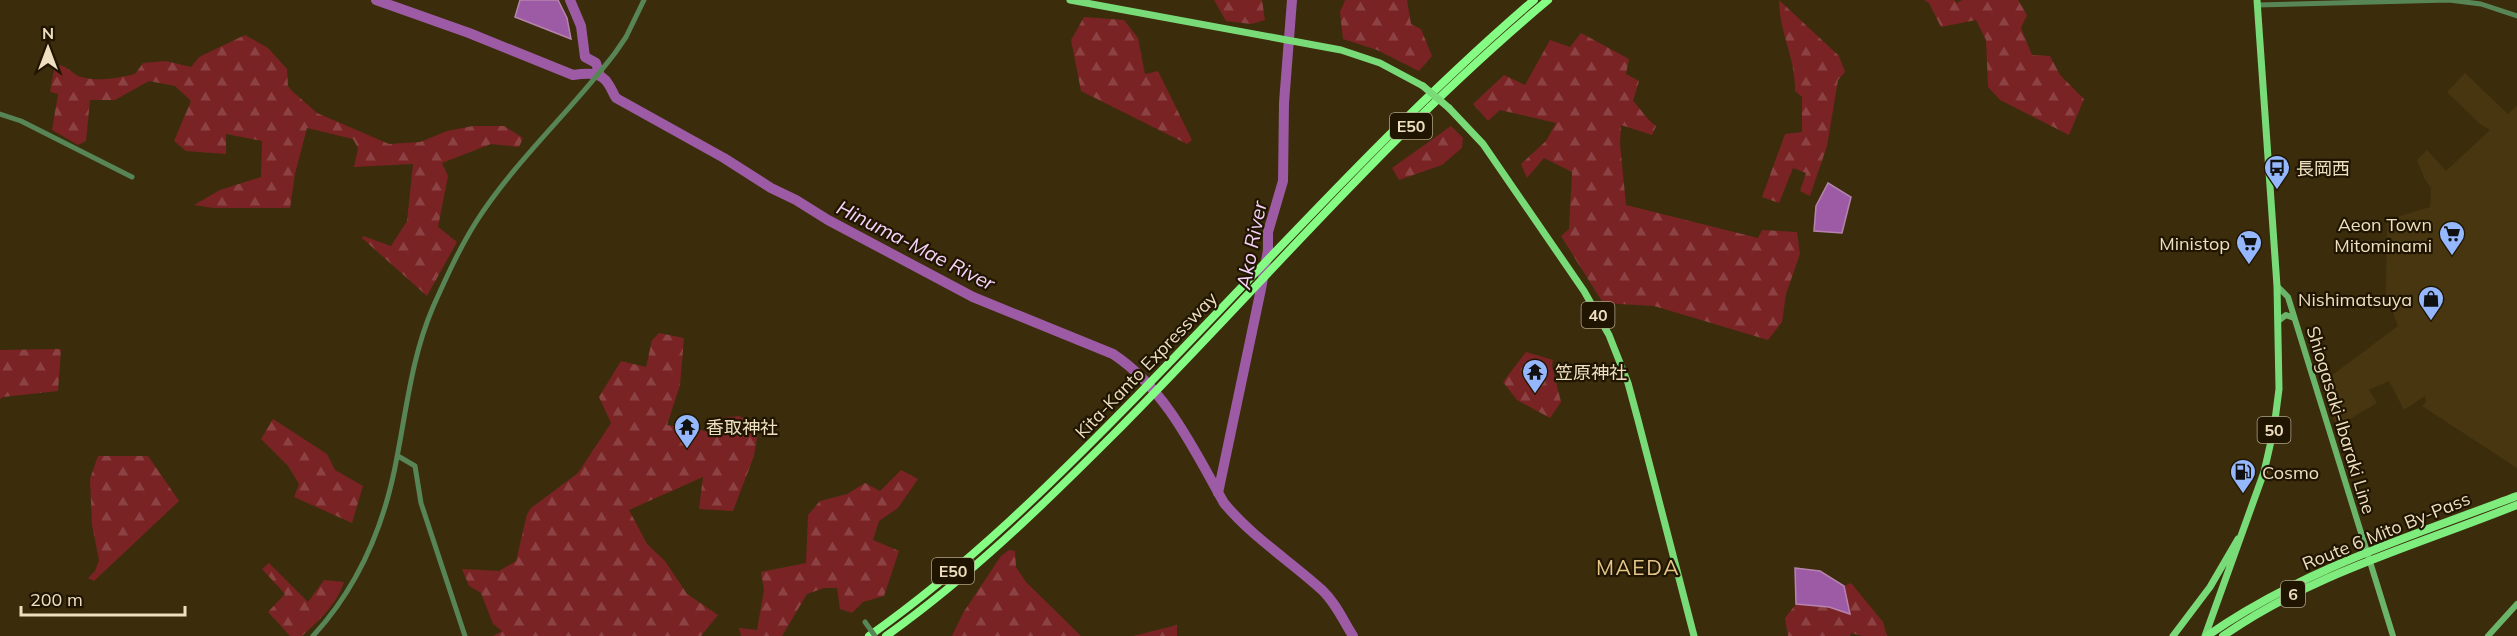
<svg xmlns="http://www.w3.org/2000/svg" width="2517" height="636" font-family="Mulish,'Noto Sans JP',sans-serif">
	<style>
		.built { fill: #473610 }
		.forest { fill: url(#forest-firs) }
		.water { fill: #9e5ba5; stroke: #b683ad; stroke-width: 1.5 }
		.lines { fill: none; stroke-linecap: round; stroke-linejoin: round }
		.river { stroke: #9e5ba5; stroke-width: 10 }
		.tertiary { stroke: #578556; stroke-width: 5 }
		.secondary { stroke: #6bb56a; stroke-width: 6 }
		.primary { stroke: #79db78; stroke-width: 7 }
		.trunk { stroke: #7fec7e; stroke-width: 8 }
		.motorway { stroke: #85fd85; stroke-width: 8 }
		.tertiary-bridge { stroke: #578556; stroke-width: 5 }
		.primary-bridge { stroke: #79db78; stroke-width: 7 }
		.labels { text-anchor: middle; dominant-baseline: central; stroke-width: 4.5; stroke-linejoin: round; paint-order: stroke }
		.shield { fill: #201500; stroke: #b0a286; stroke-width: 1.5 }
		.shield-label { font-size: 16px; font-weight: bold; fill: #eedfc0 }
		.poi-label { font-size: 18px; fill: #eedfc0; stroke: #201500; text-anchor: start }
		.street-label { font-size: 18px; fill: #eedfc0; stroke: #201500 }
		.water-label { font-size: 20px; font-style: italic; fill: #f6d2f9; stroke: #201500 }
		.quarter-label { font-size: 21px; letter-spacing: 1.5px; fill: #e5c588; stroke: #201500 }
	</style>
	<defs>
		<pattern id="forest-firs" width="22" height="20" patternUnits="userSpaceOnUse" patternTransform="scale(1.5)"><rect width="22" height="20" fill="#792324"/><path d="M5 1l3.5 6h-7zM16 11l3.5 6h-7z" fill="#8c4242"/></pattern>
	</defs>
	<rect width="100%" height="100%" fill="#3b2c0b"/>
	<path class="built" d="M2465 73 2508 114 2517 106V468L2422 406 2426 402 2425 396 2404 410 2389 381 2369 390 2377 403 2336 427 2323 382 2398 326 2386 294 2387 220 2430 207 2431 188 2424 178 2417 160 2427 150 2446 171 2490 130 2480 124 2447 92Z"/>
	<path class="forest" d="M1214 0H1262L1265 20 1251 24 1226 21Z
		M1345 0H1407L1411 24 1421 29 1432 56 1419 71 1377 50 1343 39 1340 12Z
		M1779 0 1839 56 1845 72 1838 80 1827 146 1810 196 1800 191 1806 173 1793 168 1779 203 1762 197 1785 134 1802 132V97L1795 91C1796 59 1779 32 1779 0Z
		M1924 0H1954L1957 3 1962 0H2018L2027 15 2021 28 2032 55 2050 56 2060 75 2084 99 2069 135 2000 100 1988 87 1986 40 1976 20 1941 27 1929 3Z
		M1084 17 1124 20 1138 38 1145 74 1158 71 1192 140 1187 144 1081 91 1071 40Z
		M1581 33 1629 59 1626 74 1639 81 1633 101C1641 109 1646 119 1656 126L1652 135 1621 125 1620 144 1626 205 1758 238 1762 230 1797 232 1800 254 1786 294 1782 322 1768 340 1654 306 1603 303 1561 236 1569 229 1572 172 1544 158 1527 178 1521 164 1546 141 1556 123 1500 110 1488 121 1473 104 1504 75 1525 85 1550 40 1570 47Z
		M245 35 268 48 287 69 288 86 292 91 317 113 389 144 420 142 447 131 473 126H504L523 138 519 147 491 144 442 163 448 176 438 227 457 242 427 296 362 238 363 236 391 246 407 221 413 164 354 167 358 148 353 139 307 128 295 174 290 208H214L194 205 220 190 261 177 262 141 226 134V154L186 151 174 141 191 101 175 86 149 81 115 100H90L86 141 78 145 52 130 58 94 50 92 54 70 60 65C69 67 73 75 81 77 98 82 118 78 135 74L143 63 166 61 191 67 199 57Z
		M1451 126 1463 138 1462 148 1442 165 1399 180 1392 168Z
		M659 333 684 338 680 385 667 425 711 432 721 418 739 416 759 426 754 456 733 511 699 509 703 477 629 510 647 544 665 561 687 594 718 615 701 636H493L502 631 493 624 481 593 469 586 462 569 499 571 516 561 527 514 531 508 578 473 611 423 599 397 621 361 646 367 652 340Z
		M61 349 58 391 3 397 0 399V350Z
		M1526 352 1553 360 1552 366 1561 402 1550 418 1517 400 1503 382Z
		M273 419 327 454 335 470 363 486 352 523 294 497 299 484 288 466 261 439Z
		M98 456H148L179 501 94 581 88 578 95 571 99 560 92 525 90 479Z
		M901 470 918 479 898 508 879 521 873 540 899 551 884 596 863 602 852 613 840 609 837 588H824L807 594 782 636H741L739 628 757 630 764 590 761 572 806 563 808 515 820 501 847 494 865 483 880 491Z
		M1009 550 1015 551 1016 567 1026 582 1081 636H952L963 613 1001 556Z
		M269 563 308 602 324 580 344 582C337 604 319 621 302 636H290L268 612 285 594 262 569Z
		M1851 583 1883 622 1887 636H1862L1851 633 1850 636H1788L1785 618 1796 604 1829 607 1850 614 1844 586Z
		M1177 625V636H1133Z"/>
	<path class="water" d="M520 0H558L567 18 571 39 515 17Z
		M1828 183 1851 197 1842 233 1814 231 1816 206Z
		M1795 568 1820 571 1844 586 1850 614 1829 607 1796 604Z"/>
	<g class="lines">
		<path class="river" d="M376 0 469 33 573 75C586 73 602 71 609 85 612 90 613 93 616 98L724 158 771 188 796 200 828 220 973 297 1113 354C1166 389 1194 450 1224 503 1252 537 1289 560 1322 590 1335 602 1343 620 1353 636
			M570 0 581 26 585 57 596 63 600 76
			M1218 493 1261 289 1268 250V232L1283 181 1284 103 1292 0"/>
		<path class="tertiary" d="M2257 5 2449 0 2481 4 2517 16
			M0 114 21 121 132 177
			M398 456 415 466 421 503 465 636
			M313 636C359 586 385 524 397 457 407 406 412 356 433 307 446 278 459 249 476 222 515 161 571 111 615 53L626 37 644 0"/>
		<path class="secondary" d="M2277 286 2288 297 2393 636
			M2278 321 2286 315 2294 318
			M2488 636 2517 604"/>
		<path class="primary" d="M1070 0 1341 50 1380 63 1423 86
			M1449 108 1483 144 1584 291 1609 335 1628 383 1638 420 1694 636
			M2173 636 2210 587 2238 539
			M2205 636 2264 472 2274 428 2279 389 2277 286 2257 0"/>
		<path class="trunk" d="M2207 636C2301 570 2411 536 2517 496
			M2223 636C2311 574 2418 545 2517 505"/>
		<path class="motorway" d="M869 636C968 566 1053 482 1138 395 1268 262 1392 122 1534 0
			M886 636C969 577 1042 506 1114 434 1258 289 1391 131 1548 0"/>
		<path class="tertiary-bridge" d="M865 622 875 636"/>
		<path class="primary-bridge" d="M1423 86 1449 108"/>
	</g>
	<defs>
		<symbol id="bus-pin" viewBox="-11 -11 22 30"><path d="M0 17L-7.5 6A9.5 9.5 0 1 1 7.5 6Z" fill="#94b7fd" stroke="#201500"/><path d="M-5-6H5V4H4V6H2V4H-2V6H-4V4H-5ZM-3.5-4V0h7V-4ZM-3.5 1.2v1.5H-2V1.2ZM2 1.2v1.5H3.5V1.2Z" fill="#111"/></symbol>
		<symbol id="supermarket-pin" viewBox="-11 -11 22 30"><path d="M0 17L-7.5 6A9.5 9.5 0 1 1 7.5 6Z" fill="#94b7fd" stroke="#201500"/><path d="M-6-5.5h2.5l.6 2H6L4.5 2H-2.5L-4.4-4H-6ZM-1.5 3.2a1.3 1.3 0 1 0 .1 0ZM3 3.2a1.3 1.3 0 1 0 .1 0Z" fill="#111"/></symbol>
		<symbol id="shop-pin" viewBox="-11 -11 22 30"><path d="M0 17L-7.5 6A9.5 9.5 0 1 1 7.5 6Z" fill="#94b7fd" stroke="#201500"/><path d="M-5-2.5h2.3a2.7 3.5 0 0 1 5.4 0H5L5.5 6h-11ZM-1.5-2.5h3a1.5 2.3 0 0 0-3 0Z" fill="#111"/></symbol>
		<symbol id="temple-pin" viewBox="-11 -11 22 30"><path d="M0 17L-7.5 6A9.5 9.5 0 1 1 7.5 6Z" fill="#94b7fd" stroke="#201500"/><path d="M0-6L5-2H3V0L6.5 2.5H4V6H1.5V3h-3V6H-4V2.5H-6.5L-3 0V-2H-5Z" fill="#111"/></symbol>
		<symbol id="fuel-pin" viewBox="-11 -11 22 30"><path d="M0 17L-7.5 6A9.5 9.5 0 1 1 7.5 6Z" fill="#94b7fd" stroke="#201500"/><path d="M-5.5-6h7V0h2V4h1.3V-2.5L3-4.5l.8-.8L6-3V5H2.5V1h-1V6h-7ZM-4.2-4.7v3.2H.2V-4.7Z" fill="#111"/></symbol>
	</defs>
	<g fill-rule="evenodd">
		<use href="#bus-pin" x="2262" y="153" width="30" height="40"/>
		<use href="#supermarket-pin" x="2437" y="219" width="30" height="40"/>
		<use href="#supermarket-pin" x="2234" y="228" width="30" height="40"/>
		<use href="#shop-pin" x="2416" y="284" width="30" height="40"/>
		<use href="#temple-pin" x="1520" y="357" width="30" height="40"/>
		<use href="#temple-pin" x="672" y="412" width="30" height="40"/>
		<use href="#fuel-pin" x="2228" y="457" width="30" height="40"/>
	</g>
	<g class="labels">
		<g class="shield">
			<rect x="1390" y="113" width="42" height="26" rx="4.5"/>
			<rect x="1581.5" y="302" width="33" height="26" rx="4.5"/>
			<rect x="2257.5" y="417" width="33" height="26" rx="4.5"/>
			<rect x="932" y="558" width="42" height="26" rx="4.5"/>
			<rect x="2281" y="581" width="24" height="26" rx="4.5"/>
		</g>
		<g class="shield-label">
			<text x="1411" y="126">E50</text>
			<text x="1598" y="315">40</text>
			<text x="2274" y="430">50</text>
			<text x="953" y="571">E50</text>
			<text x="2293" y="594">6</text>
		</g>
		<g class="poi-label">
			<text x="2296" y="168">長岡西</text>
			<text x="2432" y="224" text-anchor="end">Aeon Town<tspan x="2432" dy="21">Mitominami</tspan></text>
			<text x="2230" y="243" text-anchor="end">Ministop</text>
			<text x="2412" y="299" text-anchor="end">Nishimatsuya</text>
			<text x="1555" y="372">笠原神社</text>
			<text x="706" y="427">香取神社</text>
			<text x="2262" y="472">Cosmo</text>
		</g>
		<g class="street-label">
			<text transform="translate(1146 365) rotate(-46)">Kita-Kanto Expressway</text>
			<text transform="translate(2341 420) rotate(73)">Shiogasaki-Ibaraki Line</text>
			<text transform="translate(2386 531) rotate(-22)">Route 6 Mito By-Pass</text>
		</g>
		<g class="water-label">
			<text transform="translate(916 245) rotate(27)">Hinuma-Mae River</text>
			<text transform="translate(1251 245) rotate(-79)">Ako River</text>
		</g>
		<g class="quarter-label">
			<text x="1638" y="567">MAEDA</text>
		</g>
	</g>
	<g transform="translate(48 48)" stroke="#201500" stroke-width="4.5" paint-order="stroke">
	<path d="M0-4.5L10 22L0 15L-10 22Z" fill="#eedfc0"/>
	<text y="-9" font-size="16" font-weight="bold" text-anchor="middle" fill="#eedfc0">N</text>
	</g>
	<path d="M21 606v9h164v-9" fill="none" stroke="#eedfc0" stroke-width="3"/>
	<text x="30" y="606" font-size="18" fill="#eedfc0" stroke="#201500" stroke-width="4.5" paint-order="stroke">200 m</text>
</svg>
